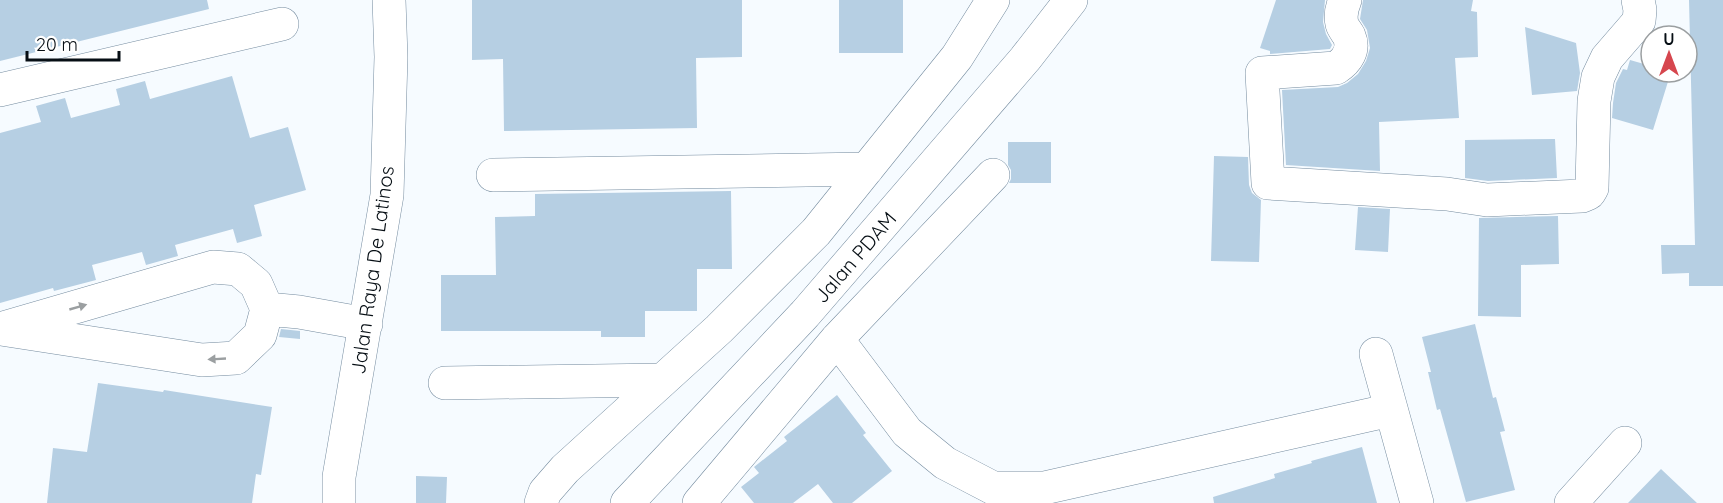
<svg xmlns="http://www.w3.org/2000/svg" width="1723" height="503" font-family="Quicksand,sans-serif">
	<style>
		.building { fill: #b6cfe3 }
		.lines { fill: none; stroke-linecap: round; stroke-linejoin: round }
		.minor-casing { stroke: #748b9f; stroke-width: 34 }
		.minor { stroke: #fff; stroke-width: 33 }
		.oneway { fill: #9b9fa1 }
		.labels { text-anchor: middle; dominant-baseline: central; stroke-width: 6; stroke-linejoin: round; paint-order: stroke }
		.street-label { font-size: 20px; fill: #060e14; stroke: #fff }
	</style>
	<rect width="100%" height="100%" fill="#f6fbff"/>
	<path class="building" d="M0 0H207L209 9 0 61Z
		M472 0H742V57L696 58 697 128 504 131 503 59 472 60Z
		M839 0H903V53H839Z
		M1276 0H1325L1323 22 1326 34 1332 45 1330 49 1270 54V51L1260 48Z
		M1363 0H1473L1471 11 1477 12 1478 57 1455 58 1459 118 1379 122 1380 171 1286 165 1282 90 1338 87 1347 83 1358 74 1366 61 1370 48 1367 30 1360 19Z
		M1689 0H1723V286H1689V273L1662 274 1661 245H1695Z
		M1525 27 1576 43 1580 73 1577 91 1532 95Z
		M1630 60 1651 66V72H1671L1653 130 1612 118 1613 103 1616 83 1623 69 1627 70Z
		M232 76 250 138 288 127 306 190 254 205 262 236 237 243 233 229 175 245 178 256 146 265 142 252 92 265 96 280 54 291 53 288 0 303V133L41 122 36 106 65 98 71 118 120 105 116 89 145 81 150 99Z
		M1555 139 1557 178 1488 181 1465 178V140Z
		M1008 142H1051V183H1009L1011 179V170L1008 165Z
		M1214 156 1248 157 1249 185 1252 193 1261 200 1259 262 1211 261Z
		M731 191 732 269H697V311H645V337H601V331H441V275H496L495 217 535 216V194Z
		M1358 207 1390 209 1388 252 1355 250Z
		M1558 216 1559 264 1521 265V317L1478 316 1479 218Z
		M1475 324 1493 398 1496 397 1505 431 1500 432 1515 490 1466 502 1440 409 1437 410 1428 372H1431L1422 337Z
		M281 329 300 331V339L279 337Z
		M98 383 163 392 164 390 272 407 261 475 256 474 252 503H47L53 448 87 452Z
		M837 395 866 433 863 435 892 471 852 503H833L818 484 793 503H754L741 487 759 473 754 467 787 441 784 437Z
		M1362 447 1377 503H1214L1213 497 1275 478 1274 474 1312 463 1311 461Z
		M1661 469 1697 503H1628Z
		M416 476 447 477 446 503H416Z"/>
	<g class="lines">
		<defs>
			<path id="minor" d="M1345 0C1342 7 1340 16 1342 24 1343 28 1347 32 1349 36 1355 50 1347 61 1336 68L1262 73 1268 183 1447 194 1487 200 1582 196 1589 193 1592 188 1594 101 1598 77 1607 58 1639 21 1640 10 1638 0
				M0 90 282 24
				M493 175 867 169
				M267 309 299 312 366 324
				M0 329 213 267 238 269 256 284 267 309 260 335 236 358 202 360 1 329
				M837 339 907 432 945 463 993 488H1044L1391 410
				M1376 354 1417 503
				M445 383 663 380
				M339 503V477L387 195 391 57 389 0
				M541 503 545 492 565 469 719 329 816 232 957 57 993 0
				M627 503 805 314 1025 59 1071 0
				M699 503 837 339 993 175
				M1571 503 1625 443"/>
		</defs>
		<use href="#minor" class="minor-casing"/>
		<use href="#minor" class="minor"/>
	</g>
	<defs><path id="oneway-solid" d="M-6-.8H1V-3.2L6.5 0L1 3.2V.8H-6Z" transform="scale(1.5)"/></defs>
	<g class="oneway">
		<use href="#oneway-solid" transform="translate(78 307) rotate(-16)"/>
		<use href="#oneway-solid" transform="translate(217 359) rotate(177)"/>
	</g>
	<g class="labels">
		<g class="street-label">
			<text transform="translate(855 257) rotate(-49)">Jalan PDAM</text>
			<text transform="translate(372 270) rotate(-82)">Jalan Raya De Latinos</text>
		</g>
	</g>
	<g transform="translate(1669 54)"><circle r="28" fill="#ffffff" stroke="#9b9fa1" stroke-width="1.5"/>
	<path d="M0-4.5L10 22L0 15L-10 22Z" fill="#d6464e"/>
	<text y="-9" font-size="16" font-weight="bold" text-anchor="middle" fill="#060e14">U</text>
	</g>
	<path d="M27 51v9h92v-9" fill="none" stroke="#060e14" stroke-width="3"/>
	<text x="36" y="51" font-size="18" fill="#060e14" stroke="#ffffff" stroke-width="4.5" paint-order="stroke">20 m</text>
</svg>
